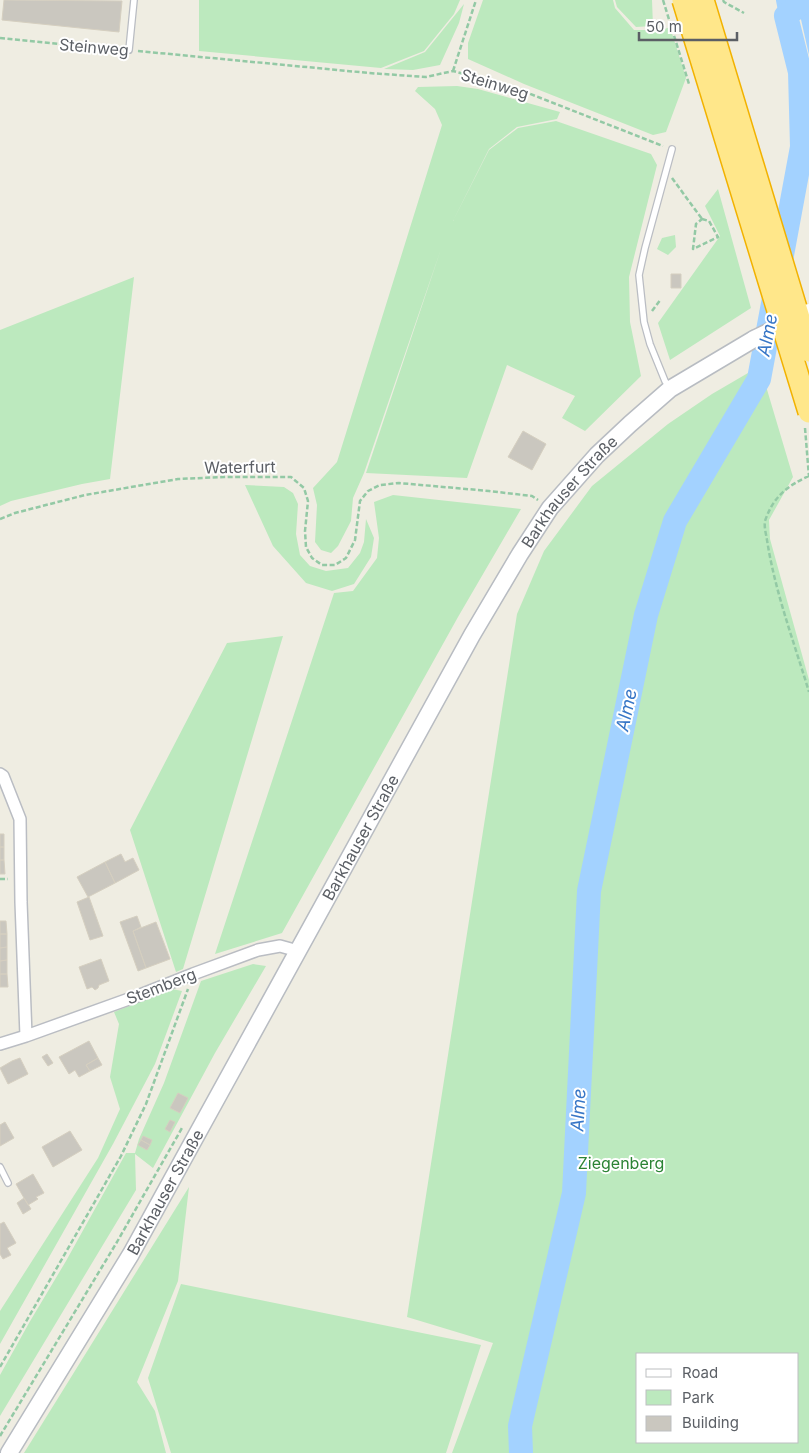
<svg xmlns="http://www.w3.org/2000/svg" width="809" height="1453" font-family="Inter,sans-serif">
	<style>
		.green { fill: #bce9be; fill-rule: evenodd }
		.water { fill: #a3d2ff }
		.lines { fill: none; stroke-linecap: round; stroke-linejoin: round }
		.canal { stroke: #a3d2ff; stroke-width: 14 }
		.river { stroke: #a3d2ff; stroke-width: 24 }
		.building { fill: #cac7bf; stroke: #d5cfc0 }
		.lane-casing { stroke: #babdc3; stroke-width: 8 }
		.street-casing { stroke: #babdc3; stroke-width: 14 }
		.secondary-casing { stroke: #b8bcc2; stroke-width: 19 }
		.path { stroke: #93c9a5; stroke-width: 2.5; stroke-dasharray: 5 2.5; stroke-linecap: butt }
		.lane { stroke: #fff; stroke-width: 5.5 }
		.street { stroke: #fff; stroke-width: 11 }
		.secondary { stroke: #fff; stroke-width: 16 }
		.secondary-bridge-casing { stroke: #b8bcc2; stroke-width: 19; stroke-linecap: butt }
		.highway-bridge-casing { stroke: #f2b200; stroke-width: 24; stroke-linecap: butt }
		.secondary-bridge { stroke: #fff; stroke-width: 16 }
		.highway-bridge { stroke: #ffe78a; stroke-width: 21 }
		.labels { text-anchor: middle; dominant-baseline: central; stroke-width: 4; stroke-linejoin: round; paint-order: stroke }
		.street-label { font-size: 16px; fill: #5b5f65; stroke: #fff }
		.park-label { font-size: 16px; fill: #2b8334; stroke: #fff }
		.water-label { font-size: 18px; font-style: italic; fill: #3776c6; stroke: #fff }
	</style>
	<rect width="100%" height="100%" fill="#efede2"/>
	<path class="green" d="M199 0H460L454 14 424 51 381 68 199 51Z
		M483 0H613L615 8 634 30H662L670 27 686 78 666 132 653 135 524 84 468 59V43Z
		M615 0H652L653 26 636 27 617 7Z
		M464 4 459 23 440 65 413 70 384 69 425 52Z
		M457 86 478 89 560 112 557 119 517 127 489 149 453 221 489 150 518 128 556 121 651 154 657 165 629 277 630 322 641 376 585 431 562 418 575 396 507 365 467 478 366 473 441 249 364 473 353 498 351 521 338 546 331 553 321 550 315 542 317 505 313 488 337 462 442 125 435 109 415 91 418 87Z
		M718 189 751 308 670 360 658 323 720 236 705 206Z
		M675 235 676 247 668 255 657 249 662 238Z
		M134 277 110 479 82 484 11 501 0 506V330Z
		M760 366 793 477 769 520 770 539 809 680V1453H452L493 1343 407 1317 517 614 544 551 592 486 668 424 712 394ZM638 1354H798V1442H638Z
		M245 485 284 487 293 493 298 504 296 534 300 555 310 566 326 571 348 568 360 553 364 542 366 519 374 538 371 557 354 584 332 591 306 583 273 546Z
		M393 495 521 509 458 617 282 933 215 954 334 593 353 591 377 558 379 538 374 502Z
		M283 636 183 969 176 972 130 830 227 643Z
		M253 964 266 966 215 1053 153 1168 135 1154 136 1190 0 1416V1375L29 1323 66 1261 126 1153H135L139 1139 164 1083 201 981Z
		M172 989 182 991 155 1064 113 1144 0 1344V1311L98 1158 120 1109 110 1077 119 1024 114 1012Z
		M189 1187 178 1281 137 1382 155 1411 166 1453H24Z
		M181 1284 481 1345 446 1453H171L148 1378Z"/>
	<path class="water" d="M797 0H809V55L798 6Z"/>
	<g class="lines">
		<path class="canal" d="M783 0 786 16"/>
		<path class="river" d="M521 1453 520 1426 574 1193 589 891 646 615 675 521 759 379 802 147 800 72 786 16 805 0"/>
	</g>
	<path class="building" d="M4 0 122 1 119 32 2 20Z
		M671 274H681V288H671Z
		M523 431 546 444 532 470 508 457Z
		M0 834H4V847H0Z
		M0 847H4V860H0Z
		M121 854 125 862 133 858 139 870 115 883 105 862Z
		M0 860H4L5 874H0Z
		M105 862 115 883 88 897 77 877Z
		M89 897 103 936 90 940 77 902Z
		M137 916 141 927 133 931 146 968 138 971 120 922Z
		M0 921H6L7 934H0Z
		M156 922 170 959 146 968 133 931Z
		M0 934H7V947L0 948Z
		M7 947V960L0 961V948Z
		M101 959 109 981 99 985 98 988 95 990 92 987 87 989 79 967Z
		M7 960V974H0V961Z
		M0 974H7L8 987H0Z
		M89 1041 98 1058 86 1065 90 1071 79 1077 75 1070 69 1074 59 1057Z
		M47 1054 53 1063 48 1066 42 1057Z
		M20 1058 28 1074 8 1084 0 1068 12 1061Z
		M98 1058 102 1065 90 1071 86 1065Z
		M178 1093 188 1098 180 1113 170 1108Z
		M170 1120 175 1122 170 1132 165 1129Z
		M5 1122 14 1138 0 1146V1125Z
		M70 1131 82 1150 53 1167 42 1147Z
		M143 1136 152 1140 150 1145 141 1140Z
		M141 1140 150 1145 147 1150 138 1145Z
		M33 1174 44 1193 36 1197 38 1199 28 1205 16 1184Z
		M24 1198 31 1209 23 1214 17 1203Z
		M4 1222 16 1243 7 1248 11 1255 3 1259 0 1254V1224Z"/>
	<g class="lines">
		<defs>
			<path id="lane" d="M129 50 134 0
				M669 387 665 381 650 344 644 322 639 275 645 248 672 149
				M0 1167 8 1183"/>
			<path id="street" d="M0 774 3 776 20 819 21 902 26 1036
				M0 1044 26 1036 140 995 193 974 258 950 280 946 298 951"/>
			<g id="secondary">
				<path id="s1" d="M9 1453 131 1254 472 635 520 554 550 508 597 455 630 424 670 389 754 339"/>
			</g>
		</defs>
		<use href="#lane" class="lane-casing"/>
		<use href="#street" class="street-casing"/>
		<use href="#secondary" class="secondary-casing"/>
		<path class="path" d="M663 0 689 84
			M723 0 724 2 744 13
			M0 38 120 50
			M138 51 369 73 426 77 453 71 510 86 663 146
			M453 71 476 0
			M672 178 702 219
			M702 219 709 221 718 237 693 249 696 224Z
			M652 311 661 299
			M805 428 809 477
			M809 476C787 486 773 497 765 521 764 527 766 534 767 540 775 592 794 642 809 692
			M0 519 15 513 85 495 178 479 224 477H291L304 488 308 501 305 531 306 547 312 558 322 565H335L346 558 355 540 360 501 368 491 380 485 399 483 489 491 532 496 538 500
			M0 879H8
			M0 1367 121 1156 146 1104 188 989
			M0 1436 117 1242 182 1128"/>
		<use href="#lane" class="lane"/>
		<use href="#street" class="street"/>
		<use href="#secondary" class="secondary"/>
		<defs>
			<path id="secondary-bridge" d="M754 339 809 312"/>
			<path id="highway-bridge" d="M683 0 809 412
				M703 0 809 351"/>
		</defs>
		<use href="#secondary-bridge" class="secondary-bridge-casing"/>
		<use href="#highway-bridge" class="highway-bridge-casing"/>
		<use href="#secondary-bridge" class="secondary-bridge"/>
		<use href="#highway-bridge" class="highway-bridge"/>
	</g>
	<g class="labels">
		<g class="street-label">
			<text transform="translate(94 47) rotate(5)">Steinweg</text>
			<text transform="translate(495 84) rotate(17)">Steinweg</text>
			<text transform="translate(240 467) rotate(-1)">Waterfurt</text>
			<text stroke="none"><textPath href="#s1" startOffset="1114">Barkhauser Straße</textPath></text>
			<text stroke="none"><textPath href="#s1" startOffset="709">Barkhauser Straße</textPath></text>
			<text transform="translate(161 986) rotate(-21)">Stemberg</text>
			<text stroke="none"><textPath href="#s1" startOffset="304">Barkhauser Straße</textPath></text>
		</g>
		<g class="park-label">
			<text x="621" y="1163">Ziegenberg</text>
		</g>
		<g class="water-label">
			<text transform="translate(767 335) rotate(-79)">Alme</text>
			<text transform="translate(626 710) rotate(-78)">Alme</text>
			<text transform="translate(578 1110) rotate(-87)">Alme</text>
		</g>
	</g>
	<rect x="636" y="1353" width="162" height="90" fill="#ffffff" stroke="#bdbfc1"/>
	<rect x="646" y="1369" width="25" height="8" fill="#ffffff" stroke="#bdbfc1"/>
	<text x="682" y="1378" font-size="15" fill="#5b5f65">Road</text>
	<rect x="646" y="1390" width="25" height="15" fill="#bce9be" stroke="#bdbfc1"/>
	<text x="682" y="1403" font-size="15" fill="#5b5f65">Park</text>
	<rect x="646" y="1416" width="25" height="15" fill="#cac7bf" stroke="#bdbfc1"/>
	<text x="682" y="1428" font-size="15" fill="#5b5f65">Building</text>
	<path d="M639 32v8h98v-8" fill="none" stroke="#5b5f65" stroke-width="2.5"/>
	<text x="646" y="32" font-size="15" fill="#5b5f65" stroke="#ffffff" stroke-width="4" paint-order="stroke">50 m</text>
</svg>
